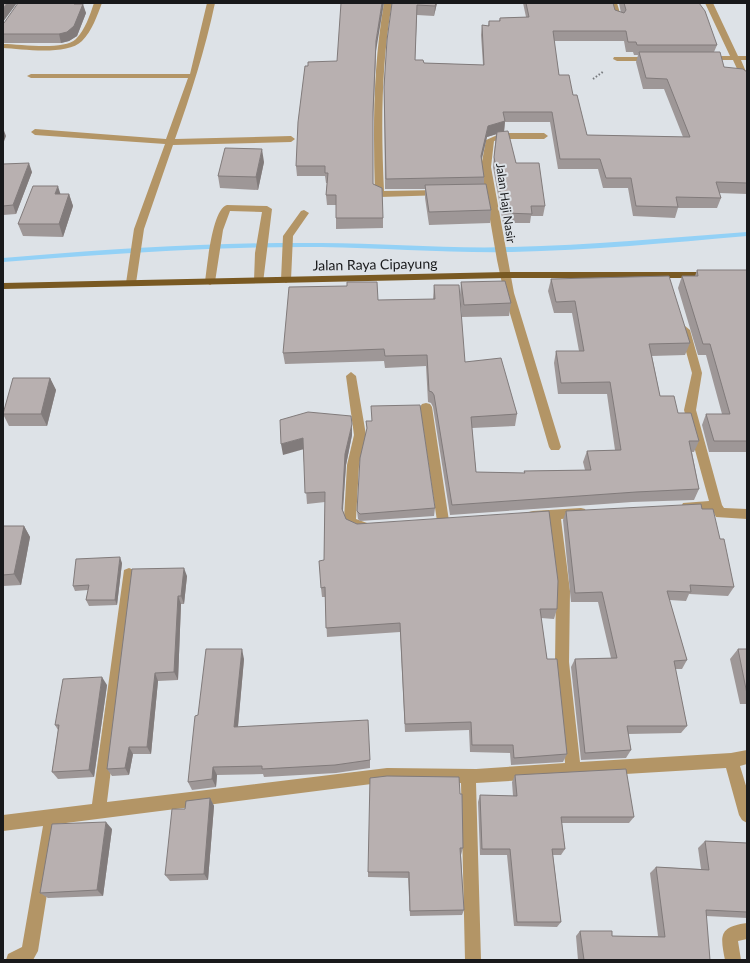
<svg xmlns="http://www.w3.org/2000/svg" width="750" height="963" font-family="Lato,sans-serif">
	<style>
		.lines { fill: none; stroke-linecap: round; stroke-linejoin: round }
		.stream { fill: #93d1f6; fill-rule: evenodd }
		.path { stroke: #76797d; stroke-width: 2; stroke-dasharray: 1.5 2; stroke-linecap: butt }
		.minor { fill: #b39566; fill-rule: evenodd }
		.major { fill: #795922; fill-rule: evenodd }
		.wall { fill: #9e9797; fill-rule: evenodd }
		.shaded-wall { fill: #817b7b }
		.building { fill: #b8b0b0; stroke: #817b7b }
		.labels { text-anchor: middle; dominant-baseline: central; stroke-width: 4; stroke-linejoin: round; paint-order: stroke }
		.far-street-label { font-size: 12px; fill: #18191b; stroke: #dde2e7 }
		.street-label { font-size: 14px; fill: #18191b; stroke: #dde2e7 }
	</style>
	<rect width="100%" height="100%" fill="#dde2e7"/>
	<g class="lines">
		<path class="stream" d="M747 232V236C669 243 590 250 512 252 448 253 384 248 321 247 215 246 109 254 3 262V258C109 249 215 242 321 243 384 243 448 249 512 247 590 245 669 238 747 232Z"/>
		<path class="path" d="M593 79 604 71"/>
		<path class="minor" d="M94 3H102C97 16 92 31 82 41 67 56 22 49 3 48V44C21 44 63 51 76 39 85 30 90 15 94 3Z
			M207 3H215C205 50 191 94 175 139L291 136 295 139 291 142 173 145 144 229 136 283 131 286 126 283 134 229 165 144 35 135 31 132 35 129 166 139 188 78H31L27 76 31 74H190Z
			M384 3H392C381 66 381 128 384 191L441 190 444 191V195L380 197 375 194C373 130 373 67 384 3Z
			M609 3H617L622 20 621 22 614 20Z
			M705 3H713L738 56H747V60H741L747 74V84L743 82 733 60H707L703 58 707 56H730Z
			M614 57H652L656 59 652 61H617L613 59Z
			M502 133H544L548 136 544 139H503L494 141 491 167 514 293 561 447 559 450H551L549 447 504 293 497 260 481 167 486 140Z
			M227 205 267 206 272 209 263 283H255L254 281 255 253 262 212 230 211 223 230 215 282 210 285 205 282C207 267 212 209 227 205Z
			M304 210 309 213 293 236 291 280 286 283 281 280 283 236 301 211Z
			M685 326 690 330 702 373 696 410 722 505 724 508 747 509V519L716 517 713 511H683L681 507 683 503 709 501 684 410 692 373 680 330Z
			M351 372 356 376 366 435 359 465 356 519 367 523 369 527 367 531 363 532 348 529 344 519 347 465 354 435 346 376Z
			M426 403 430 404 432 407 449 521 447 525 443 526 439 525 437 521 420 407 422 404Z
			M581 508 585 509 587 513 585 517 561 519 570 591 569 662 580 762 731 753 747 750V764L740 766 747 789V823L742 820 739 815 726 768 476 783 481 960H465L461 783 387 782 58 824 38 951 33 960H6L8 954 22 947 43 826 3 831V815L92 804 124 570 129 568 134 570 135 574 107 802 387 768 476 769 565 763 555 662 556 591 548 520H529L527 516 529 512 533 511Z
			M747 923V939L738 941 741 960H725C720 935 719 927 747 923Z"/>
		<path class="major" d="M506 272H712L717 275 712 278H506L3 289V283Z"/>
	</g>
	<path class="wall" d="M392 3H437L434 16 417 15 415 60 424 63 483 65 481 35 482 25 488 26 489 21H499L500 18 526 17 523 3H613L615 10 621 13 619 3H699L717 45 714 52 724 67 747 72V194L719 193 721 198 717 208H678L675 218 633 216 628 188H603L598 169H558L550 122H505L504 131 516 163 545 206 543 216H531L530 223H503L493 167 496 134 487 137 481 160 484 177V184L491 210 490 223 429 225 425 198V189H385L384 87ZM554 41H624L626 52H633L634 55H638L636 62 643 89H664L683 137 587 135 573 95 559 75Z
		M81 4 86 13 77 36 69 41 61 43H3V23Z
		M376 51 373 121V184L383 218V228L336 229V205H327L326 195 327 183H326L325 176H297L296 166 308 66 337 61Z
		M264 162 258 190 220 188 218 176Z
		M3 164 32 172 16 214 3 215Z
		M69 194 73 206 63 237 23 236 18 224Z
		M697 270H747V452H709L702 425 706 414H722L706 355H698L678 288 682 276H695Z
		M551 279 690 343 685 355 652 356 660 396 678 413 699 441 694 452H692L699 489 694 500 632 502 450 515 433 407 431 403 428 402 426 366 385 368 384 361 285 364 283 353 378 300 433 299 434 285 465 362 517 414 515 426 472 428 476 472 524 473V471L585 470 583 462 587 451 615 450 607 394H558L554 363 556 351H579L572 313H554L548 291Z
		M461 282 511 303 509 316 462 317 460 295Z
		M50 378 56 390 47 426H9L3 414Z
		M366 421 435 508 434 516 360 521 358 519 357 511 367 430Z
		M352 435 346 465 343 511 346 519 557 609 554 619 541 618 547 659 567 754 563 762 511 765 510 753 470 752 469 730 405 732 400 632 327 637 325 597H322L321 588 324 560 325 502 307 504 303 449 283 455Z
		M702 509 720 539 734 587 728 596 689 594 686 601 669 600 687 660 682 669H675L687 726 681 733 628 734 631 750 626 758 581 760 571 667 575 659 611 658 598 602H571L563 520 566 511Z
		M3 526H24L30 537 21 585 3 586Z
		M122 563 117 605 89 606 86 600 88 590 75 591 73 586Z
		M132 569 187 576 184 604H181L178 680 158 681 151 754H133L129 775 112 776 107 769Z
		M738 649H747V704H740L730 659Z
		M244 659 238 727 370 760V768L336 773 264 777 263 774 217 775 216 787 192 790 188 782 198 715Z
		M107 685 94 777 58 779 52 772 58 730 55 725Z
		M515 775 634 817 629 823H562L565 849 561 855H553L561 922 557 927 514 926 507 855H480L478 802 480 795 513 796 512 782Z
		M460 794 463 848 461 855 464 910 462 915 410 916 408 878 368 877V872Z
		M210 798 214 806 208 880 170 881 165 875 185 809Z
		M112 829 103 896 48 898 40 893Z
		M705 841 747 843V918L706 916 710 960H578L576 936 580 931 612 936H658L650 873 656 867 701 869 698 848Z"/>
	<path class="shaded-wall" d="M7 3H17L3 22V9Z
		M382 3H384L376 51 373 122 376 41Z
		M436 3H437L434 16 435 6Z
		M83 4 86 13 77 36 69 41 61 43 59 34Z
		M505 121 504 132 487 137 480 167 481 156 488 126Z
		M3 128 6 136 3 144Z
		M262 149 264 162 258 190 256 177Z
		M29 163 32 172 16 214 13 205Z
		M58 186 62 199 55 194Z
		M69 194 73 206 63 237 59 224Z
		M50 378 56 390 47 426 41 414Z
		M352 424V435L346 465 342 519V509L345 454Z
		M303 438 304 449 283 455 281 444Z
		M24 526 30 537 21 585 14 574Z
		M120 557 122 563 117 605 115 600Z
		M184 568 187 576 184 604 181 596Z
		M178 596 181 604 178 680 174 672Z
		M242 649 244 659 237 736 234 727Z
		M155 673 158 681 151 754 147 747Z
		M102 677 107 685 94 777 89 770Z
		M129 747 133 754 129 775 125 768Z
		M213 767 217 775 216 787 212 779Z
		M210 798 214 806 208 880 204 874Z
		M106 822 112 829 103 896 97 890Z"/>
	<path class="building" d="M3 3H7L3 9Z
		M18 3H75L74 4H83L74 26 67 32 59 34H3V23H4Z
		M341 3H382L376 41 373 112V184L382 188 383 218H336V195H326L328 173H325V166H296L298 122 305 66H308V62L337 61Z
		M392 3H436L435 6 417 5 415 60H423L424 63 484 65 482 25 489 26V21H500V18L529 17 526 3H613L615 10 624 13 626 10 624 3H699L705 11 717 45H637L636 42H628L626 31H553L559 75H569L573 95H577L587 135 690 137 667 79 646 78 639 52H720L724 67 743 69 747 72V183L716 182 721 198 676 197 678 207 636 206 631 178H606L600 159H560L552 112H503L505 121 488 126 481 156 484 177 386 179 384 87 387 40Z
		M508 131 516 163H539L545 206H531L532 214 504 213 494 157 497 132Z
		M225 148 262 149 256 177 218 176Z
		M29 163 13 205 3 206V164Z
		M486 184 491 210 429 212 425 185Z
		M33 186H58L55 194H69L59 224H18Z
		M697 270H747V441H714L706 414H730L710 344H703L682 276H698Z
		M669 276 690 343 649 344 660 396H674L678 413H691L699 441H689L699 489 636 492 452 505 434 395 432 392 429 391 427 355 385 356 384 349 283 353 289 287 347 286V282H377L378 300 435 299 434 285H459L465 362 501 358 517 414 471 417 476 472 525 473 524 471 591 470 587 451 621 450 610 382 561 383 556 351H584L575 301 556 302 551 279Z
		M505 281 511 303 464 305 461 282Z
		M13 378H50L41 414H3Z
		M420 405 435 508 360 514 357 511 360 458 367 428 366 421H372L371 406Z
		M308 412 351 416 352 424 345 454 342 509 346 519 357 524 549 511 558 581 557 609H540L547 659H557L567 754 514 758 513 745H472L471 722 405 724 400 623 326 628 325 587 321 588 319 561 324 560 325 492 305 493 303 438 281 444 280 420Z
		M701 504 702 509H713L720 539H724L734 587 690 585 691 592 667 591 687 660 674 661 687 726H627L631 750 585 753 575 659 617 658 602 592 575 593 566 511Z
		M3 526H24L14 574 3 575Z
		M120 557 115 600H86L89 585 73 586 76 559Z
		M184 568 181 596H178L174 672 155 673 147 747H129L125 768 107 769 132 569Z
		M206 649H242L234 727 368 720 370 760 335 765 262 769V766L213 767 212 779 188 782 195 716 198 715Z
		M738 649H747V694Z
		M102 677 89 770 52 772 59 725H55L63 679Z
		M626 769 634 817H561L565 849H552L561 922H517L510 849H482L480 795 517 796 515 775Z
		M387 776 459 777 460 794H462L463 848H460L464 910 410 911 409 872H368L370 778Z
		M210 798 204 874 165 875 172 809H185L186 801Z
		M106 822 97 890 40 893 52 824Z
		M705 841 747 843V912L706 910 710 960H584L580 931H612V936L665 937 656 867 709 870Z"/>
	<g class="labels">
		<g class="far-street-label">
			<text transform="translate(506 203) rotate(82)">Jalan Haji Nasir</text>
		</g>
		<g class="street-label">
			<text transform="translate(375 264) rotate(-1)">Jalan Raya Cipayung</text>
		</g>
	</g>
	<rect width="750" height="963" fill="none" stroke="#18191b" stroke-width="8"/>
</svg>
